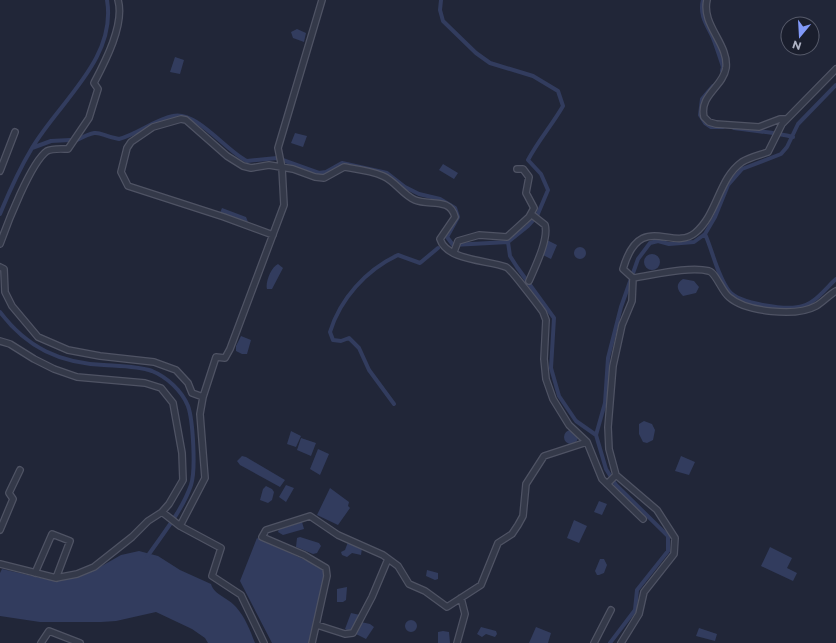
<svg xmlns="http://www.w3.org/2000/svg" width="836" height="643" font-family="Montserrat,sans-serif">
	<style>
		.water { fill: #323c5e }
		.lines { fill: none; stroke-linecap: round; stroke-linejoin: round }
		.canal { stroke: #323c5e; stroke-width: 4 }
		.minor-casing { stroke: #4f5364; stroke-width: 8 }
		.minor { stroke: #343949; stroke-width: 5.5 }
	</style>
	<rect width="100%" height="100%" fill="#212638"/>
	<path class="water" d="M297 29 306 33 304 42 293 38 291 32Z
		M175 57 184 60 180 74 170 72Z
		M295 133 307 136 303 147 291 143Z
		M443 164 458 173 454 179 439 170Z
		M222 208 246 217 248 222 220 213Z
		M547 240 557 245 551 259 541 254Z
		M574 253a6 6 0 1 1 12 0a6 6 0 1 1-12 0Z
		M644 262a8 8 0 1 1 16 0a8 8 0 1 1-16 0Z
		M278 264 283 268 272 289H267C265 283 271 267 278 264Z
		M683 279 694 281 699 287 696 293 683 296C677 290 675 284 683 279Z
		M241 336 251 340 247 354H242L236 351V346Z
		M644 421 652 424 655 430 653 440 647 443 643 442 639 434V424Z
		M564 437a7 7 0 1 1 14 0a7 7 0 1 1-14 0Z
		M291 431 301 436 296 447 287 444Z
		M301 438 316 443 311 456 297 450Z
		M318 449 329 454 320 475 310 469Z
		M242 456 246 457 285 480 280 487 240 465 237 461Z
		M681 456 695 462 689 475 675 471Z
		M286 485 294 488 286 502 279 497Z
		M266 486 272 489 274 492 272 500 268 503 260 500 263 489Z
		M330 488 349 502 348 506 350 508 338 525 317 515Z
		M599 501 607 504 602 515 594 512Z
		M574 520 587 526 579 543 567 538Z
		M302 522 304 529 283 535 278 532 279 529Z
		M300 537 319 543 321 546 317 553 313 554 296 547 297 538Z
		M257 538 316 565 324 571V579L309 643H272L240 581Z
		M348 542 362 548 361 555 352 553 347 557 342 555 341 552 345 550Z
		M770 547 792 558 787 568 797 573 793 581 761 566Z
		M139 551 158 556 180 570 211 584C214 595 229 598 236 607 245 617 250 630 255 643H208L205 638 192 629 156 612 116 621 101 622H40L0 616V573L2 569 54 581 91 572 121 555Z
		M600 559H604L607 565 604 573 599 575H597L595 571Z
		M427 570 438 573V579L435 580 426 576Z
		M347 587 346 600 343 602H337V589Z
		M351 613 360 615 353 630 349 631 345 629Z
		M405 626a6 6 0 1 1 12 0a6 6 0 1 1-12 0Z
		M361 622 370 624 374 627 366 639 356 634Z
		M481 627 496 631 497 634 495 637 486 634 482 637 477 634Z
		M536 627 551 633 548 643H529Z
		M699 628 717 634 715 641 696 636Z
		M443 631 449 632 450 643H438V632Z"/>
	<g class="lines">
		<path class="canal" d="M703 0C699 15 707 25 713 38 717 48 720 58 723 67L722 71
			M836 85 798 124 787 147 781 154 742 169 728 185 715 217 705 234C713 252 717 275 729 291 739 304 788 311 803 306 816 302 826 288 836 279
			M713 86 702 99 700 115 705 123 711 127H723
			M734 128C754 131 773 132 793 137
			M77 140C102 127 96 135 119 139 138 134 154 120 173 116 196 110 227 152 247 161L277 158 319 173 326 172 342 163 387 173 405 187 419 194 440 199 455 208 458 217 447 237 453 245 508 242 528 226 537 216 548 190 541 174 528 160C538 141 552 125 563 106L558 91 533 76 490 63 476 53 443 21 440 10 441 0
			M32 148 51 141 70 140
			M0 214C9 192 20 168 32 148 59 102 117 59 107 0
			M508 242 510 256 517 267 554 318 551 368 559 396 576 421 596 435
			M0 312C27 348 60 363 104 365 119 366 138 366 152 371 167 377 182 391 188 406 193 420 196 470 191 485 182 511 162 535 147 557
			M394 404 369 370 359 348 349 338 341 341 333 340 330 332C340 299 366 270 398 255L420 263 438 248
			M610 643 635 610 637 590 668 551V536L616 485 606 469 596 435 605 403 608 358 621 307 638 259 650 243 658 241 669 244 694 242 705 234"/>
		<defs>
			<path id="minor" d="M707 0C701 25 729 44 726 68 723 87 699 95 704 117L709 122 716 124 759 127 780 119H786
				M836 69 782 124 768 152C760 155 750 157 742 162 718 179 718 214 695 233 672 252 640 210 623 269L633 278C654 275 689 266 709 271 716 273 722 292 729 297 746 312 796 317 816 306 823 302 829 295 836 291
				M0 171 15 132
				M273 235 224 217 128 186 121 172 127 148 131 142 153 127 181 119 186 120 227 156 243 166 251 168 269 165 293 169 315 177 324 178 344 167C356 169 372 171 383 176 395 181 403 195 415 200 429 206 450 197 455 217L440 239C447 261 488 260 506 267 510 268 538 305 543 312L546 320 544 359 546 379 553 399 569 425 587 442 602 479 643 519
				M0 244C7 224 31 162 47 151 52 148 62 149 68 149L89 118 98 89 94 83C105 62 125 24 118 0
				M454 252 458 241 479 235 507 237 529 217 534 208 526 193 529 177 523 169H517
				M0 267 4 269 5 292 12 306 38 337 68 350 100 356 154 362 176 370 188 383 192 393 203 397 200 414 205 478 180 526 221 548 212 576 241 595 264 643
				M529 281C535 267 549 239 545 225L531 214
				M0 341 10 344 34 359 54 369 77 377 145 383 161 388 173 403 182 453 183 480 169 504 162 512 148 521 132 537 94 567 77 574 56 578 0 564
				M203 397 216 357 225 358 230 349 284 205 282 168 278 148 322 0
				M607 484 616 475
				M162 512 180 526
				M0 530 13 499 9 493 20 470
				M35 573 52 534 70 541 56 578
				M317 625 345 634 353 633 372 597 388 559
				M41 643 49 631 80 643
				M312 643 327 576 326 568 304 555 262 537 266 530 310 516 338 535 383 555 398 566 409 584 425 591 447 607 481 585 498 543 512 534 518 525 523 516 526 484 544 456 587 442
				M457 643 465 614 461 598
				M594 643 611 610
				M621 643 639 614 644 592 674 554 675 538 657 510 616 475 609 449 608 427 613 366 622 325 632 301 633 278"/>
		</defs>
		<use href="#minor" class="minor-casing"/>
		<use href="#minor" class="minor"/>
	</g>
	<g transform="translate(800 36) rotate(198)"><circle r="19" fill="#1a1e2d" stroke="#565a6a"/>
	<path d="M0-3L7 15L0 10L-7 15Z" fill="#8199f8"/>
	<text y="-6" font-size="11" font-weight="bold" text-anchor="middle" fill="#afb3c5">N</text>
	</g>
</svg>
